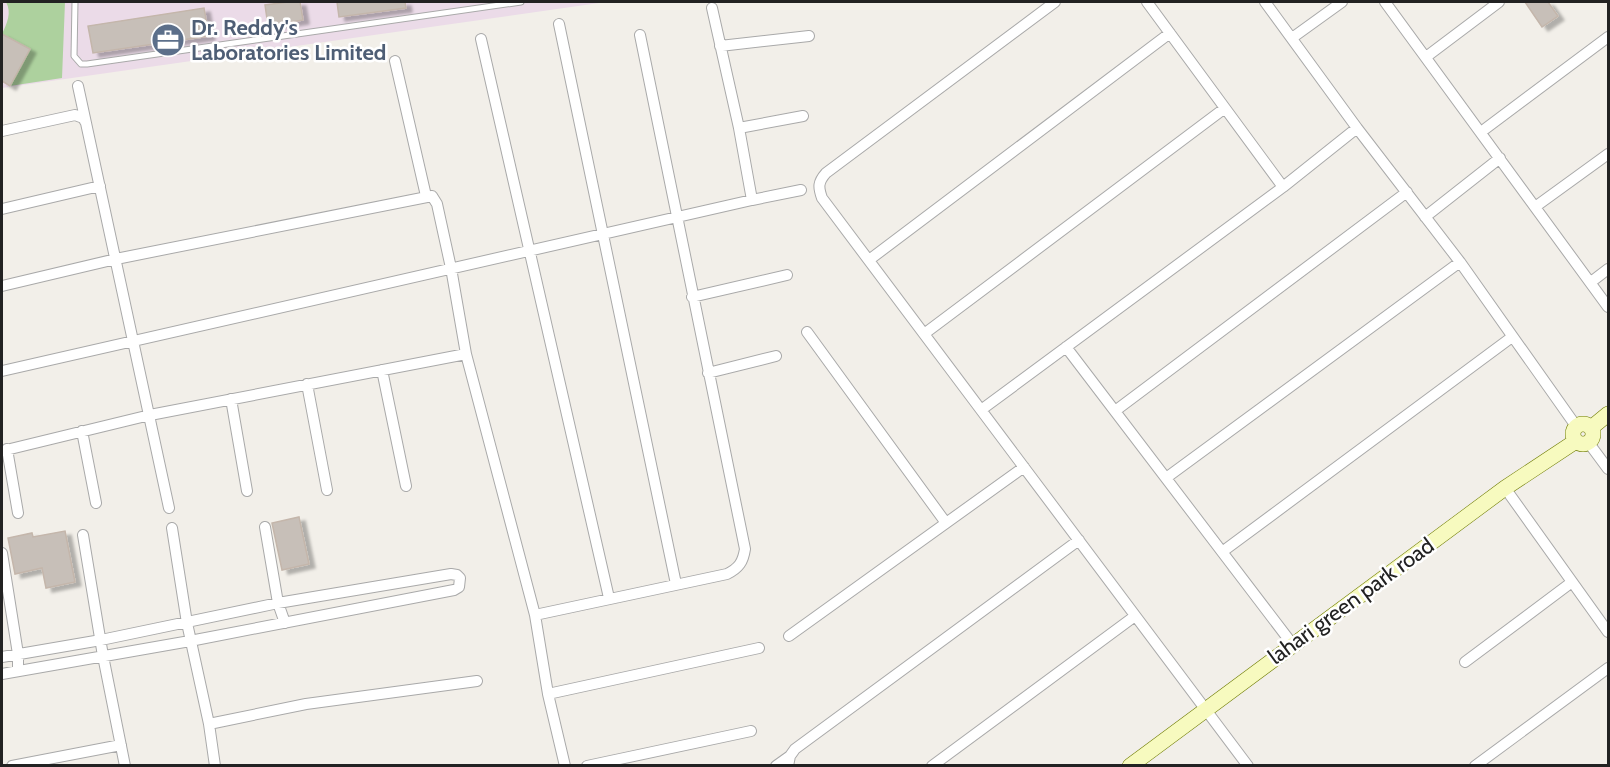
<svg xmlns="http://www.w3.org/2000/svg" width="1610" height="767" font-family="Cabin,sans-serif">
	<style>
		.industrial { fill: #ebdbe8 }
		.forest { fill: #add19e }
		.building { fill: #c7bfb8; stroke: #c4b6ab; stroke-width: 1.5; filter: url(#shadow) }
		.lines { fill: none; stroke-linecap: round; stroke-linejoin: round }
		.lane-casing { stroke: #a9a9a9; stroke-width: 7 }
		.street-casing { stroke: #a9a9a9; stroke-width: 12 }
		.secondary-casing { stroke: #707d05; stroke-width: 16 }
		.lane { stroke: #fff; stroke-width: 5 }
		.street { stroke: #fff; stroke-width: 10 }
		.secondary { stroke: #f7fabf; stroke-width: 15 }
		.labels { text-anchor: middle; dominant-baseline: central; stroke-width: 5; stroke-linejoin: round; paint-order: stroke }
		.service-label { font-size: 22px; font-weight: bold; fill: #4e5e75; stroke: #fff; text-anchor: start }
		.street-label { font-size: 22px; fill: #222; stroke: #fff }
	</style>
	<defs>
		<filter id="shadow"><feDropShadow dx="6" dy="4" stdDeviation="1.5" flood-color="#0004"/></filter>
	</defs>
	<rect width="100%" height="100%" fill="#f2efe9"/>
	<path class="industrial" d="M2 2H606L2 88Z"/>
	<path class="forest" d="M6 2H65L62 78 10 86 30 49 2 34C7 23 12 13 6 2Z"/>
	<path class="building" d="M288 2H300L303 20 268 26 265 5Z
		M337 2H405L406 8 339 17Z
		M1525 2H1548L1558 16 1542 27Z
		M204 8 209 36 93 53 88 26Z
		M2 34 30 49 10 86 2 81Z
		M299 517 309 564 282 570 272 523Z
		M65 531 75 582 46 588 42 568 15 574 8 538 32 533 33 537Z"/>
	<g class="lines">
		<defs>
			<path id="lane" d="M75 2 74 56 81 64H87L521 2"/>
			<path id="street" d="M1055 2 826 173C818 182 818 187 822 198L1248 766
				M1147 2 1283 187
				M1265 2 1357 128 1460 262 1576 426
				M1385 2 1608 307
				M559 24 676 584
				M1292 38 1342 2
				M481 39 609 598
				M720 46 809 36
				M1426 57 1499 2
				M395 61 426 196
				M78 86 86 123
				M739 128 803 116
				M2 131 75 115 83 118 86 123 169 508
				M1481 132 1608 37
				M752 200 801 190
				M1535 207 1608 154
				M2 209 100 186
				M1425 217 1500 158
				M869 260 1170 33
				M1591 282 1608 269
				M2 286 116 259 432 196 437 204 451 268 466 354 535 615 548 694 565 766
				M692 297 787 275
				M807 332 946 523
				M924 334 1225 108
				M1066 347 1293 645
				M382 370 406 486
				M2 371 752 200 739 128 712 8
				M708 373 776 356
				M307 384 327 490
				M231 399 247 491
				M981 410 1283 187 1357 128
				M1115 411 1407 192
				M82 431 96 503
				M1588 442 1608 469
				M7 449 18 513
				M2 451 150 415 466 354
				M1166 478 1460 262
				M1505 488 1608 632
				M265 527 278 603 285 623
				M172 528 187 623 209 724 215 766
				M83 535 103 656 125 766
				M1222 552 1512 337
				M2 553 18 654V671
				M535 615 727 574C739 568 743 562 745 549L640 35
				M789 636 1024 467
				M2 657 101 640 278 603 451 574 457 575 460 578 459 587 454 590 190 641 2 674
				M1465 662 1572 582
				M548 694 759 648
				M209 724 306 704 477 681
				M12 766 121 745
				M587 766 751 731
				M776 766 790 756
				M788 766 790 756 795 749 1079 540
				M932 766 1135 616
				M1475 766 1608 668"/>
			<path id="secondary" d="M1573 434a10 10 0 1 1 20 0a10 10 0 1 1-20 0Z
				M1591 428 1608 414
				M1130 766 1505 488 1576 441"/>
		</defs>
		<use href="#lane" class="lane-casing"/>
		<use href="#street" class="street-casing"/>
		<use href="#secondary" class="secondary-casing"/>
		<use href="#lane" class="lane"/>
		<use href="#street" class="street"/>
		<use href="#secondary" class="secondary"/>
	</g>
	<defs>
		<symbol id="office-disc" viewBox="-11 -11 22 22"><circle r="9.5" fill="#5c6f8a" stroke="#fff"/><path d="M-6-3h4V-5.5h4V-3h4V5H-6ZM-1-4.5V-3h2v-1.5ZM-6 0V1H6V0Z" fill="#fff"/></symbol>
	</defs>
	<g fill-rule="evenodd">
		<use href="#office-disc" x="149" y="21" width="38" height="38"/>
	</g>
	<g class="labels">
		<g class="service-label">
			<text x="191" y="27">Dr. Reddy's<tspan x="191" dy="25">Laboratories Limited</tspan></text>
		</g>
		<g class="street-label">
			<text transform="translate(1351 601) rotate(-36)">lahari green park road</text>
		</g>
	</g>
	<rect width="1610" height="767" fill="none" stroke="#222222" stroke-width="6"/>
</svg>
